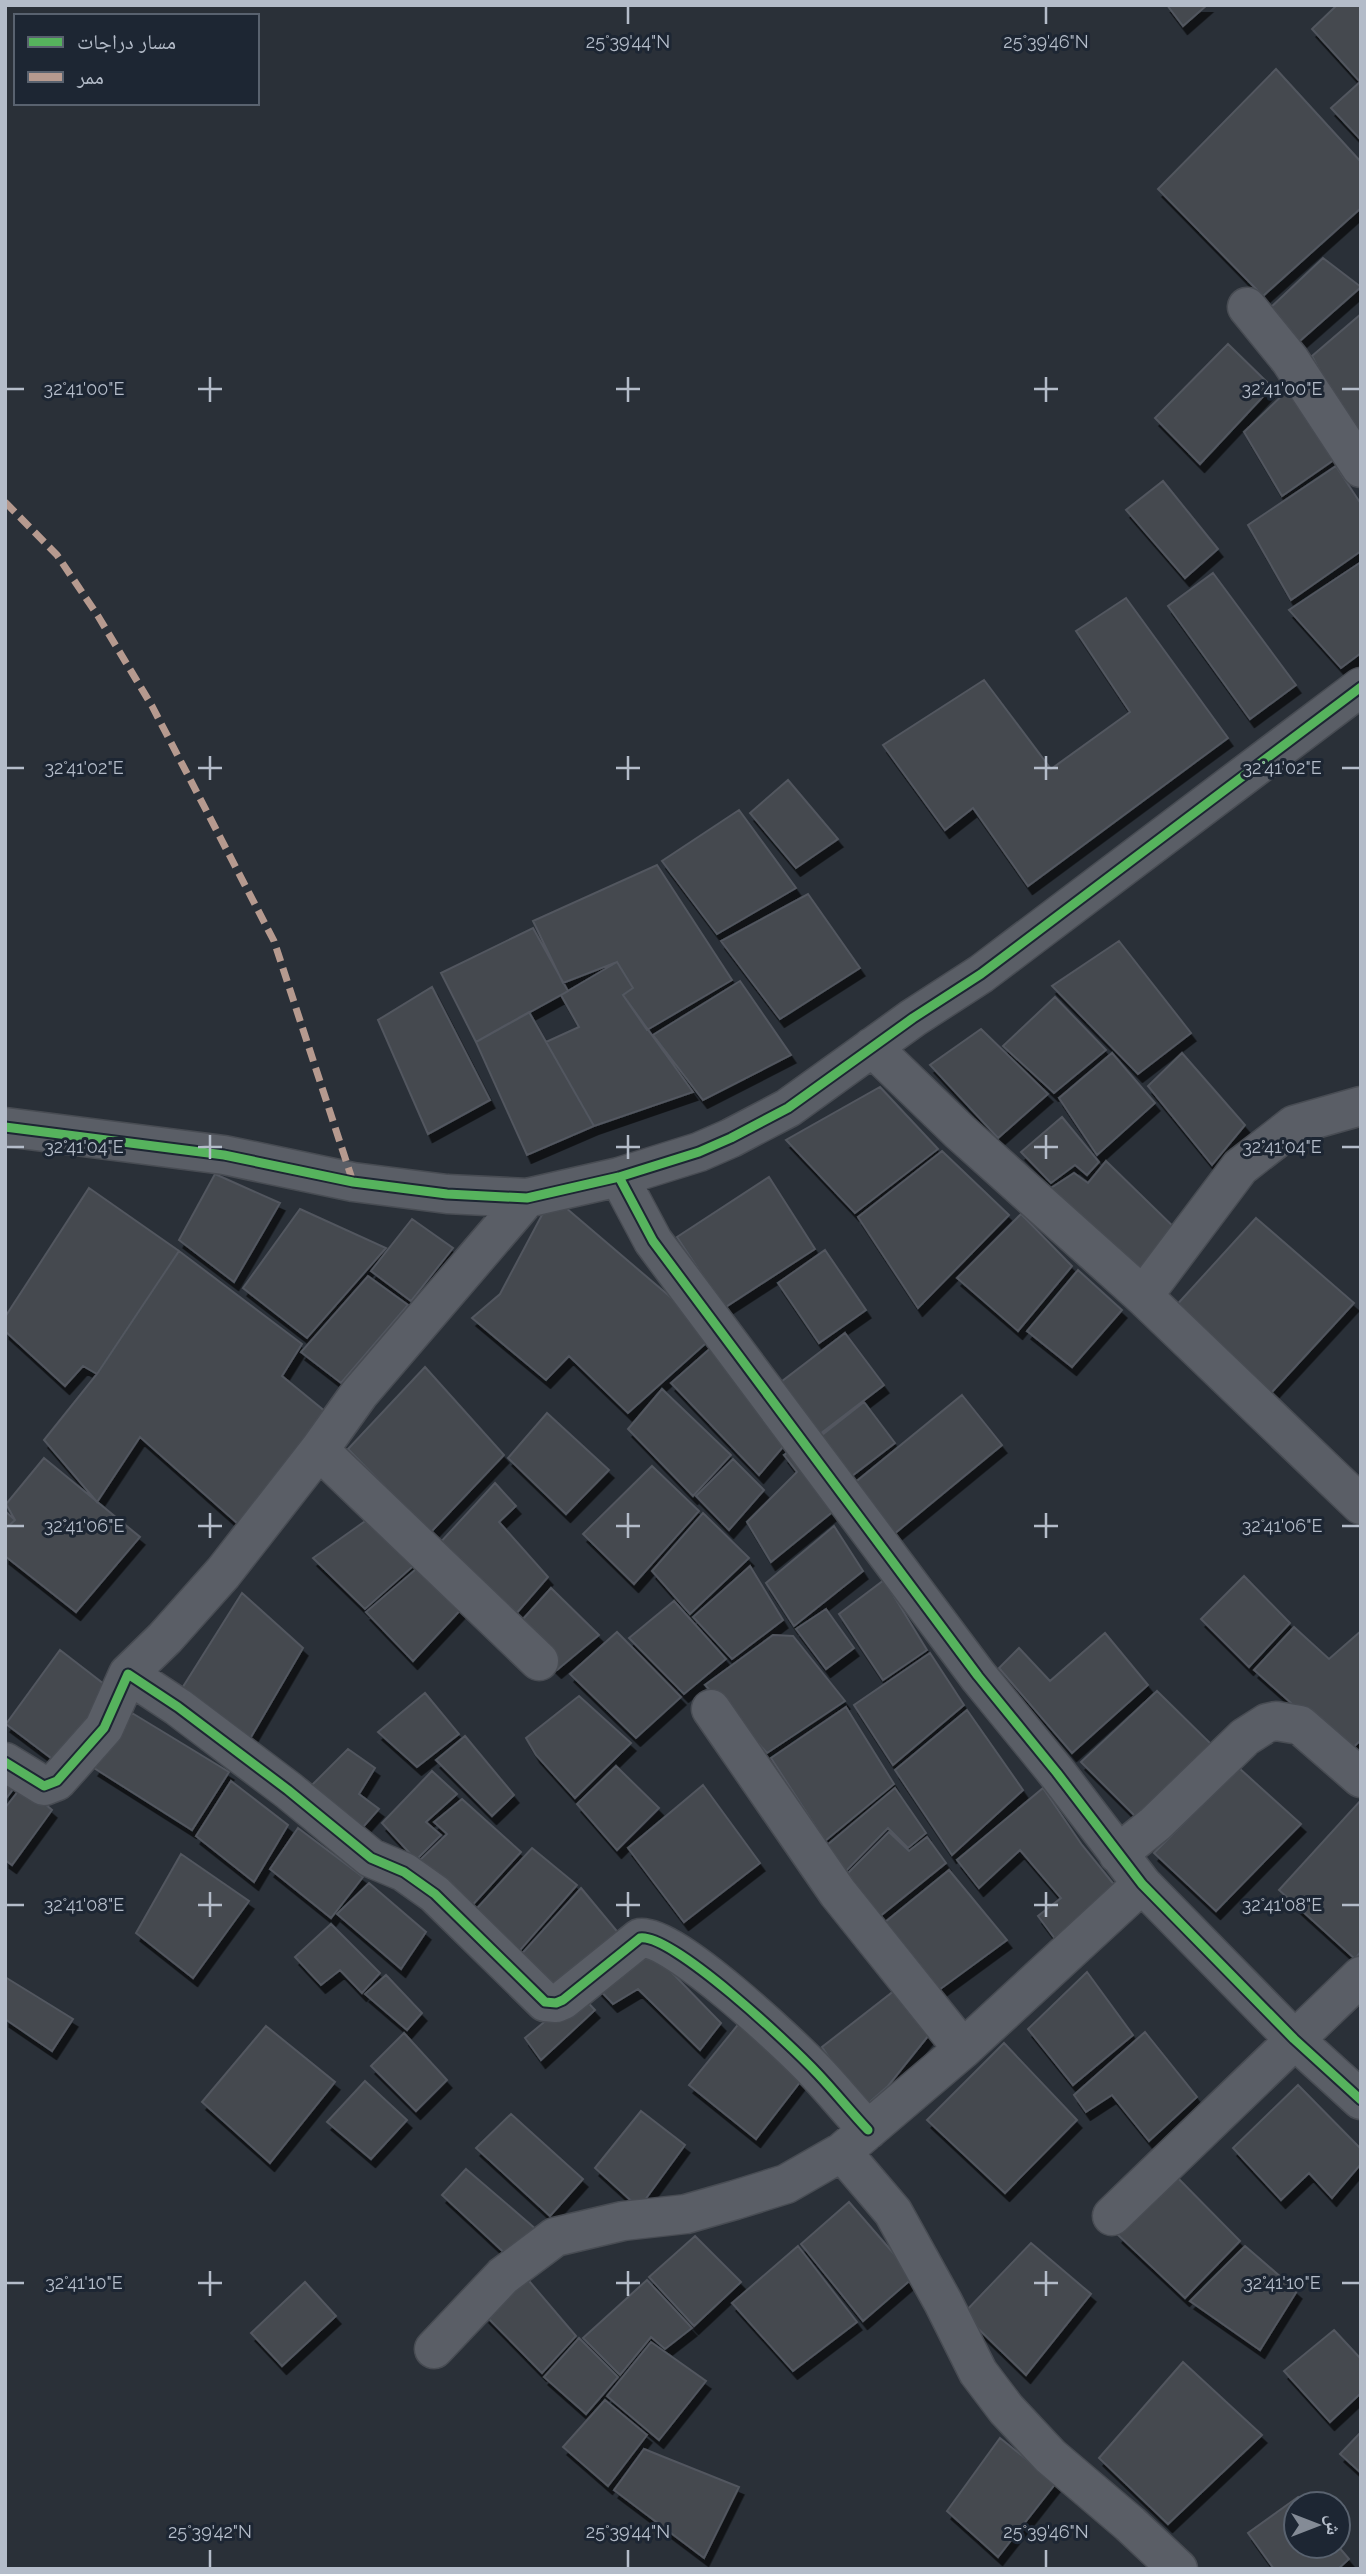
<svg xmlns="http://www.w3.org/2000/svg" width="1366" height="2574" font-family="Raleway,'Noto Naskh Arabic',sans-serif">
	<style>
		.building { fill: #444950; stroke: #52575f; stroke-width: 2; filter: url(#shadow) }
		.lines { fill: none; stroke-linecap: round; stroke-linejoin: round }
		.minor-casing { stroke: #484c53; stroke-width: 41 }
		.minor { stroke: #5a5e66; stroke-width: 38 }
		.quiet { stroke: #b69a8f; stroke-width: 7; stroke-dasharray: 14 7; stroke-linecap: butt }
		.cycleway-casing { stroke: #1d2633; stroke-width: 13 }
		.cycleway { stroke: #56b35d; stroke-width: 9 }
		.ticks { fill: none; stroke: #b4bcc9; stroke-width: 2.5 }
		.ticks-label { font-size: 18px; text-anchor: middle; fill: #b4bcc9; stroke: #1d2633; stroke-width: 6; stroke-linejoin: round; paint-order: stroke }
	</style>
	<defs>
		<filter id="shadow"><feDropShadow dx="4.5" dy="8" stdDeviation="0" flood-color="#0009"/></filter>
	</defs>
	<rect width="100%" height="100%" fill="#2a3038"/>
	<path class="building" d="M1167 5H1207L1183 26Z
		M1337 5H1361V83L1312 29Z
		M1276 69 1361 162V208L1263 296 1158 189Z
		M1360 82 1361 83V140L1331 108Z
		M1323 258 1361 287 1292 348 1268 310Z
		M1361 314V449L1312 356Z
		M1228 344 1272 387 1200 464 1155 418Z
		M1296 382 1341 455 1282 496 1244 432Z
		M1336 466 1361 504V551L1291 600 1248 525Z
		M1163 481 1218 549 1185 578 1126 510Z
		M1361 562V653L1341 668 1289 610Z
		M1213 573 1296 685 1250 719 1168 606Z
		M1126 598 1228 738 1028 886 973 808 945 830 883 745 984 680 1051 769 1130 712 1076 631Z
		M788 780 838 839 796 868 750 813Z
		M739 810 796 888 717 934 662 861Z
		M657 865 732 980 647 1030 623 995 633 988 617 962 563 983 533 921Z
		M808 894 860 968 780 1019 721 941Z
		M533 928 568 991 476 1042 441 973Z
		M1119 941 1191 1033 1138 1074 1052 986Z
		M617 962 633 988 623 995 693 1092 594 1126 546 1042 579 1027 561 995Z
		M740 981 791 1055 703 1100 653 1035Z
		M432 987 490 1100 428 1134 378 1020Z
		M1055 997 1106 1050 1054 1093 1003 1046Z
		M529 1012 594 1126 527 1155 476 1042Z
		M981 1029 1048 1094 998 1138 930 1065Z
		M1112 1053 1155 1103 1097 1155 1059 1098Z
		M1182 1053 1245 1125 1212 1165 1148 1086Z
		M880 1087 938 1149 855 1213 786 1140Z
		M1062 1117 1099 1162 1087 1175 1075 1165 1051 1183 1021 1152Z
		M942 1151 1009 1215 918 1308 858 1217Z
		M1106 1161 1182 1235 1143 1281 1051 1188 1074 1173 1088 1183Z
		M215 1174 280 1203 234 1282 179 1240Z
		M769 1177 815 1249 724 1308 677 1237Z
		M89 1188 179 1251 97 1374 83 1366 65 1386 5 1331V1317Z
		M552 1196 715 1335 628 1413 569 1356 546 1380 472 1318 500 1294Z
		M300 1209 386 1248 307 1338 243 1288Z
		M1021 1214 1072 1266 1018 1331 957 1278Z
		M1256 1218 1354 1303 1271 1393 1173 1309Z
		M412 1219 453 1248 411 1301 371 1271Z
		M825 1250 866 1310 819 1343 778 1283Z
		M179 1251 302 1344 282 1376 332 1417 246 1531 140 1437 97 1502 44 1440 97 1374Z
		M1078 1270 1122 1310 1072 1367 1027 1331Z
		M368 1276 408 1305 341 1383 301 1352Z
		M845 1333 884 1385 816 1437 777 1385Z
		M722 1338 789 1440 759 1475 671 1383Z
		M425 1367 504 1455 430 1533 348 1449Z
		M662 1389 731 1455 693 1496 628 1429Z
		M962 1395 1002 1445 888 1539 847 1489Z
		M864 1402 895 1443 848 1479 817 1439Z
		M547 1413 609 1470 566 1514 508 1458Z
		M802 1443 841 1505 771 1562 747 1522 797 1472 784 1455Z
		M44 1458 140 1537 76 1612 5 1556V1529L15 1520 6 1504Z
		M733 1459 764 1490 729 1530 696 1496Z
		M652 1466 699 1511 634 1584 583 1534Z
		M495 1483 516 1506 499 1522 548 1577 509 1622 438 1545Z
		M5 1511 15 1520 5 1529Z
		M378 1512 420 1560 365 1609 313 1558Z
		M703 1513 749 1558 690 1614 652 1571Z
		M834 1526 863 1571 794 1626 766 1583Z
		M423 1563 466 1604 413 1661 366 1612Z
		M750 1566 783 1620 732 1659 693 1617Z
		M1244 1576 1290 1623 1249 1667 1201 1619Z
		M884 1580 927 1650 883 1680 839 1614Z
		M551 1588 599 1635 557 1670 514 1629Z
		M242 1593 303 1648 244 1749 174 1701Z
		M674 1601 726 1659 684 1694 629 1638Z
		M826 1609 854 1648 826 1669 796 1629Z
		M1294 1627 1329 1659 1361 1631V1740L1347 1753 1254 1670Z
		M617 1632 681 1697 636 1738 570 1674Z
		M1105 1633 1148 1685 1072 1753 999 1668 1019 1648 1050 1681Z
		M773 1635 793 1636 845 1701 767 1753 705 1685Z
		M60 1650 113 1691 59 1764 6 1724Z
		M930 1653 964 1705 893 1765 854 1705Z
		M1157 1691 1212 1745 1141 1822 1081 1762Z
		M425 1693 459 1734 417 1767 378 1732Z
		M579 1696 631 1743 575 1798 536 1755 526 1738Z
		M846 1707 894 1784 825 1841 771 1758Z
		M967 1710 1023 1790 952 1855 895 1770Z
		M132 1713 229 1772 192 1830 94 1768Z
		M465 1736 514 1795 492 1816 436 1760Z
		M348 1749 375 1768 359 1794 379 1809 356 1835 305 1792Z
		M616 1766 659 1808 617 1850 577 1804Z
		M1239 1768 1301 1824 1216 1911 1154 1853Z
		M432 1771 457 1794 426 1822 441 1835 416 1860 382 1823Z
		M5 1776 17 1784 5 1800Z
		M231 1781 288 1825 254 1882 196 1836Z
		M23 1785 52 1810 12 1865 5 1860V1808Z
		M703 1785 760 1863 684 1922 628 1848Z
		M895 1788 926 1833 908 1848 888 1828 844 1873 826 1846Z
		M1043 1788 1082 1845 1116 1887 1056 1940 1038 1916 1061 1898 1020 1850 979 1888 957 1860Z
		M462 1799 521 1852 468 1910 418 1862 447 1834 434 1822Z
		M1361 1800V1951L1355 1959 1279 1890Z
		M298 1828 363 1877 331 1918 270 1869Z
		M889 1832 909 1851 927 1837 946 1863 879 1917 846 1875Z
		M532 1848 577 1885 515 1956 467 1919Z
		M181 1854 249 1901 193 1978 136 1933Z
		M949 1870 1007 1940 939 1990 884 1923Z
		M369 1883 426 1932 401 1969 337 1914Z
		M581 1888 625 1941 557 2000 517 1959Z
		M331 1924 380 1973 362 1993 340 1970 321 1985 295 1957Z
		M645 1945 721 2023 700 2050 638 1989 613 2004 595 1985Z
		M1087 1972 1133 2035 1073 2085 1028 2029Z
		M386 1975 422 2013 407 2030 365 1994Z
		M5 1977 73 2019 52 2051 5 2019Z
		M899 1987 933 2030 888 2086 863 2108 822 2047Z
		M579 1993 595 2010 541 2060 525 2038Z
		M741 2021 807 2073 756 2139 689 2085Z
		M266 2026 335 2082 270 2163 202 2102Z
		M1145 2032 1197 2097 1149 2141 1112 2095 1086 2112 1074 2095Z
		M404 2033 447 2080 416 2111 371 2066Z
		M1004 2043 1077 2120 1005 2193 927 2120Z
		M365 2081 407 2120 371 2159 327 2122Z
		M1298 2085 1361 2149V2164L1332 2198 1309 2173 1281 2200 1233 2148Z
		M641 2111 685 2145 639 2208 595 2168Z
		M511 2114 583 2179 550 2216 476 2148Z
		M466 2169 537 2230 511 2259 442 2195Z
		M1169 2169 1240 2241 1185 2298 1118 2235Z
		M849 2202 914 2277 863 2321 801 2244Z
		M695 2236 741 2282 694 2326 649 2277Z
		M1031 2243 1091 2294 1026 2375 963 2314Z
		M798 2246 857 2322 793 2371 732 2303Z
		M1245 2246 1297 2291 1260 2350 1190 2301Z
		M524 2275 576 2336 542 2373 485 2315Z
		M647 2280 692 2328 665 2349 651 2337 620 2375 583 2338Z
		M305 2282 336 2316 282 2366 251 2333Z
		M1334 2330 1361 2359V2393L1330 2422 1284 2371Z
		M579 2338 618 2377 586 2414 544 2377Z
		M651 2342 706 2381 659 2440 607 2396Z
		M1183 2362 1262 2435 1168 2524 1099 2458Z
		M605 2400 647 2435 608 2486 563 2447Z
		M1361 2432V2473L1340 2454Z
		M1000 2438 1056 2483 998 2557 947 2511Z
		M644 2449 739 2487 704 2558 614 2490Z
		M1298 2497 1304 2504H1296V2546H1338L1349 2559 1338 2569H1274L1248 2533Z"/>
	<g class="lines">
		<defs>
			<path id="minor" d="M1247 307 1290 360 1361 468
				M872 1047 960 1132 1143 1296
				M1361 1106 1294 1125 1240 1167 1143 1296 1361 1505
				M5 1127 224 1155 353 1182 447 1194 527 1198 619 1177 699 1152 731 1138 788 1108 913 1018 981 974 1361 687
				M619 1177 653 1241 978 1676 1057 1773 1142 1884 1294 2039 1361 2100
				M319 1450 539 1661
				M128 1674 165 1638 223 1573 319 1450 359 1394 527 1198
				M711 1709 838 1893 963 2049
				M5 1762 44 1786 57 1781 104 1728 128 1674 178 1707 288 1790 371 1858 404 1872 435 1894 545 2002 556 2003 563 2000 640 1938C672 1933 792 2046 818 2074 835 2092 851 2112 868 2130
				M1118 1854 1155 1824 1245 1737 1267 1723 1276 1721 1300 1725 1361 1778
				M842 2152 893 2212 943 2302 978 2372 1006 2409 1050 2456 1130 2524 1178 2569
				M1112 2216 1361 1976
				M434 2349 503 2276 555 2237 623 2221 686 2214 735 2200 786 2184 842 2152 963 2049 1142 1884"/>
		</defs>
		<use href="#minor" class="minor-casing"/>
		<use href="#minor" class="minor"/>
		<path class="quiet" d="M5 502 57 555 98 616 152 706 274 941 353 1182"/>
		<defs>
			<path id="cycleway" d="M5 1127 224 1155 353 1182 447 1194 527 1198 619 1177 699 1152 731 1138 788 1108 913 1018 981 974 1361 687
				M619 1177 653 1241 978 1676 1057 1773 1142 1884 1294 2039 1361 2100
				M5 1762 44 1786 57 1781 104 1728 128 1674 178 1707 288 1790 371 1858 404 1872 435 1894 545 2002 556 2003 563 2000 640 1938C672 1933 792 2046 818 2074 835 2092 851 2112 868 2130"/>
		</defs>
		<use href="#cycleway" class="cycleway-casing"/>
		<use href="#cycleway" class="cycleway"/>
	</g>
	<path class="ticks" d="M628 7V24M1046 7V24M210 377V402M628 377V402M1046 377V402M7 389H24M198 389H222M616 389H640M1034 389H1058M1342 389H1359M210 756V780M628 756V780M1046 756V780M7 768H24M198 768H222M616 768H640M1034 768H1058M1342 768H1359M210 1135V1159M628 1135V1159M1046 1135V1159M7 1147H24M198 1147H222M616 1147H640M1034 1147H1058M1342 1147H1359M210 1513V1538M628 1513V1538M1046 1513V1538M7 1526H24M198 1526H222M616 1526H640M1034 1526H1058M1342 1526H1359M210 1892V1917M628 1892V1917M1046 1892V1917M7 1905H24M198 1905H222M616 1905H640M1034 1905H1058M1342 1905H1359M210 2271V2296M628 2271V2296M1046 2271V2296M7 2283H24M198 2283H222M616 2283H640M1034 2283H1058M1342 2283H1359M210 2550V2567M628 2550V2567M1046 2550V2567"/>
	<g class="ticks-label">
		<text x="628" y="48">25°39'44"N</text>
		<text x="1046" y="48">25°39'46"N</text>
		<text x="1282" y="395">32°41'00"E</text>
		<text x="84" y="395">32°41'00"E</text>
		<text x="84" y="774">32°41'02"E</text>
		<text x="1282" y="774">32°41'02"E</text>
		<text x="1282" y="1153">32°41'04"E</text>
		<text x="84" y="1153">32°41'04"E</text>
		<text x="1282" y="1532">32°41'06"E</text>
		<text x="84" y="1532">32°41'06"E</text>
		<text x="84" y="1911">32°41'08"E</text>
		<text x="1282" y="1911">32°41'08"E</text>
		<text x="84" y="2289">32°41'10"E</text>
		<text x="1282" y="2289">32°41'10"E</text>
		<text x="210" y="2538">25°39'42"N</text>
		<text x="628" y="2538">25°39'44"N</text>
		<text x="1046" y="2538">25°39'46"N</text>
	</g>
	<rect width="1366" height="2574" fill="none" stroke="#b4bcc9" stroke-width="14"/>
	<rect x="14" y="14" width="245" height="91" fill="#1d2633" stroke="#59626f" stroke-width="2"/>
	<rect x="28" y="37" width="35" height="10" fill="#56b35d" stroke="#59626f" stroke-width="2"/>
	<text x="77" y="49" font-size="21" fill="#b4bcc9">مسار دراجات</text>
	<rect x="28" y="72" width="35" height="10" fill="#b69a8f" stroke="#59626f" stroke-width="2"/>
	<text x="77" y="84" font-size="21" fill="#b4bcc9">ممر</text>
	<g transform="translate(1317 2525) rotate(90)"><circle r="33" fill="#1d2633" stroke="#59626f" stroke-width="2"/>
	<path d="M0-5L12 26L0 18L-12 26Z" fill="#848b96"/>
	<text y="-10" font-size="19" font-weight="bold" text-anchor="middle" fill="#b4bcc9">ش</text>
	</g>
</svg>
